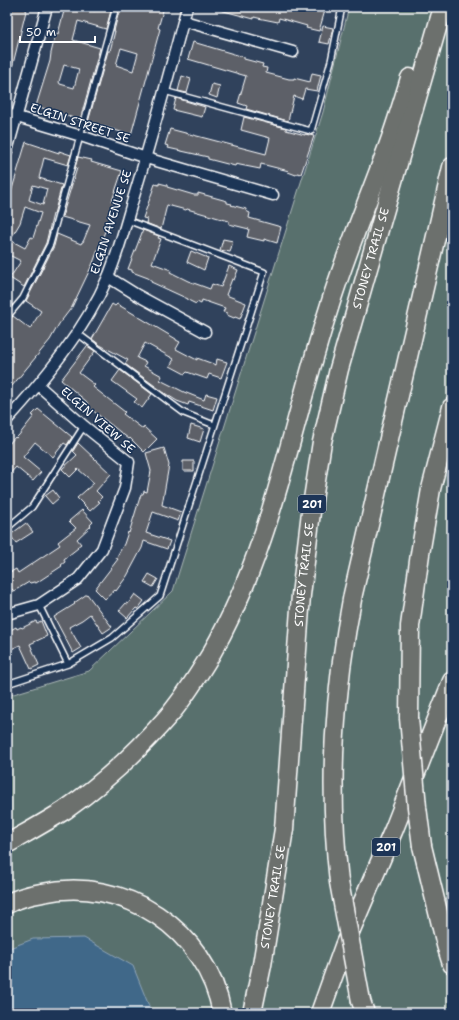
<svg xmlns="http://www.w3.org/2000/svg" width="459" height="1020" font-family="'Shantell Sans',sans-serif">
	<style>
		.green { fill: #58706d; stroke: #acb8b6 }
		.water { fill: #416889; stroke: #8da4b8 }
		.building { fill: #5d6068; stroke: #fff; fill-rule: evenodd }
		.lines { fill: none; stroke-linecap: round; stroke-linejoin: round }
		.service-casing { stroke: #fff; stroke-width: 8 }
		.minor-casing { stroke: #fff; stroke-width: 13 }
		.motorway-casing { stroke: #fff; stroke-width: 21 }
		.service { stroke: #1d3557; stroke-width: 5 }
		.minor { stroke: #1d3557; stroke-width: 10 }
		.motorway { stroke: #6c706d; stroke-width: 18 }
		.motorway-bridge-casing { stroke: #fff; stroke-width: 21; stroke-linecap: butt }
		.motorway-bridge { stroke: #6c706d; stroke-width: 18 }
		.labels { text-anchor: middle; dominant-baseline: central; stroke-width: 3; stroke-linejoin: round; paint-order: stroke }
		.shield { fill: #1d3557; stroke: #bbc2cd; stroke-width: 1 }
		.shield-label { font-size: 11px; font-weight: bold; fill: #fff }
		.street-label { font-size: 12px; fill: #fff; stroke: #1d3557 }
	</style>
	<rect width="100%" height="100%" fill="#30425c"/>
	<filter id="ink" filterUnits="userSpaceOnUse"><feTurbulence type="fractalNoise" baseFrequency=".025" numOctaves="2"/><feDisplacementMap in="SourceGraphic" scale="8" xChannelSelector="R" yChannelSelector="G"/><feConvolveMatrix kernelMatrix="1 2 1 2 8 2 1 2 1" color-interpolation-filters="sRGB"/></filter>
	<g filter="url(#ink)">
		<path class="green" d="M349 7H452V1013H7V696L89 671 173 591 323 112Z"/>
		<path class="water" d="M84 938 133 966 151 1011 150 1013H7V949L33 939Z"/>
		<path class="building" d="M8 7H27L10 76 7 75Z
			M65 7H79L95 11 96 7H112L106 29 78 21 73 40 100 48 80 120 36 106 50 61 51 53 56 33 58 34ZM64 65 79 69 74 88 60 84 59 82Z
			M120 7H164L158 28 160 29 131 135 88 122 108 51H110L115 31H114ZM121 48 138 53 133 71 116 65Z
			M220 7H326L319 31 306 28 307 26 279 18 278 22 258 18 254 17V19L220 10Z
			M323 26 333 28 329 44 319 42Z
			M193 42 244 57V59L263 64 262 67 267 68 266 73 289 79H294V78L310 82 312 73 321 75 317 91 305 89 302 99 294 96 288 121 246 109 247 106 238 103 246 76 188 59Z
			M182 76 191 79 187 93 178 91Z
			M212 84 220 86 217 98 209 95Z
			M176 98 205 107 202 117 173 110Z
			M244 117 286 128V130L305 135V134L314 136 301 174 297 173 296 175 288 172 289 171 261 164 260 169 240 165 236 164 235 166 208 159V157L168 148 169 146 165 145 170 129 266 154 270 138 241 130Z
			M26 142 59 153V151L71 155 68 165 44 158 39 178 62 185 54 214H53L46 243 24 287 10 278 21 261 7 254V206ZM33 185 47 189 43 205 29 200ZM25 207 41 213 33 238 31 237 25 248 10 240 20 223Z
			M78 157 92 160 91 162 122 171 112 201 114 202 110 218 93 263 72 307 59 324 50 340 7 392V323L13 316 30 329 41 311 26 301 54 246 57 234 81 244 82 242H83L90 225 62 217 77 168 75 167Z
			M159 183 167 185V187L194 195H198V193L227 201V203L232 204 231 205 246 209V211L250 213 249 218 281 227 277 243 264 239V241L247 237 249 229 229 224V221L187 209 186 210 167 205 161 229 146 223 147 219 143 218 155 184 159 185Z
			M143 230 159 236 158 238 161 239 152 263 171 270 170 272 188 281 210 289 212 284 221 287 229 266 238 270 234 280 232 279 226 295 246 303 240 319 235 317 234 318 227 315V313L223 312 225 308 202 300 201 304 197 302 196 304 188 300V299L151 282 152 281 148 278 132 272V270L128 269Z
			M223 239 233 241 230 252 220 250Z
			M191 251 208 258 204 270 187 262Z
			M112 304 115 306 117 304 176 339V340L180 342 176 349 197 360V358L216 365 217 359 227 362 221 378 209 374 207 379 187 372 185 374 170 366 174 359 145 343 137 358 146 362 144 366 162 376 160 380 184 392 204 400 206 394 217 397 213 410 189 402 188 405 177 401 166 394 125 364 128 360 100 345 92 339Z
			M87 346 95 351 79 373 95 385 93 387 125 412 123 414 143 429 144 427 157 439 144 452 130 438 129 439 87 406 88 404 86 401 61 380Z
			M120 370 152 394 142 408 134 402 137 399 112 381Z
			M38 409 72 437 67 445 64 443 53 457 35 442 23 457 41 472 33 481 16 467 7 477V446L15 437 16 438 19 435 34 416 32 415Z
			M191 425 204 429 200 442 188 438Z
			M78 443 111 474 96 491 102 497 98 501 100 502 90 511 77 498 94 483 78 469 70 477 62 469 77 455 73 451Z
			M164 448 169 465 162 505 181 512 178 521 153 512 146 533 170 541 167 549 144 541 142 548 127 576 116 591 115 590 105 599 95 589 118 559 116 558 124 544 128 532 129 533 141 494H143L144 491 147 492 151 471 146 453Z
			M183 461H194V471H183Z
			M53 490 59 498 52 504 45 496Z
			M82 510 93 522 90 525 91 526 77 539 81 544 77 547 78 548 64 559 65 562 61 565 62 566 36 583 34 582 30 583 29 582 14 591 12 589 7 592V574L16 569 18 573 60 545 58 542 76 528 69 521Z
			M26 523 33 532 16 543 10 535Z
			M149 574 158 579 153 587 144 582Z
			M87 594 112 627 103 633 90 614 82 620 69 627 81 648 73 653 54 617 75 604 74 603Z
			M135 594 144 601 138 609 136 608 127 618 119 611 126 603 128 604Z
			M36 621 37 623 41 621 47 636 30 644 39 665 31 669 20 645 7 651V632L16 627 17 629 21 627 22 628Z"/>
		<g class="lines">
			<defs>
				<path id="service" d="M164 91 311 131 331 61 342 7
					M7 317 23 298 50 244 116 7
					M77 333 184 413 214 425
					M7 528 32 507 84 426
					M39 605 68 664
					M7 684 68 664 112 638 160 596 264 272 127 220"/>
				<path id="minor" d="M184 21 293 52
					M7 114 81 136 146 158 273 195
					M7 151 47 7
					M108 277 137 295 205 332
					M7 420C46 377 85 330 108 277 119 251 126 223 134 196 153 134 170 70 187 7
					M7 614 39 605 78 579 102 549 125 488 129 462 84 426 38 385"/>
				<g id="motorway">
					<path d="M409 718 410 626 420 554 431 489 452 407"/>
					<path d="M7 844C26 833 46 822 65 810 104 783 140 749 171 713 186 695 199 674 211 654 272 548 291 426 328 311 345 255 368 201 388 146 396 124 403 101 410 78"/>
					<path d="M422 846 446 945 452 964"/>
					<path d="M339 882C328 783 334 692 353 594L452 167"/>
					<path d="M7 904C18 898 29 895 42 893 124 875 207 930 222 1013"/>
					<path d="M361 1001 365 1013"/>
					<path id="s1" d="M252 1013 262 965 284 829 301 595 311 512 322 442 339 369 443 7"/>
					<path d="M320 1013 344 946 394 829 452 681"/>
				</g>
			</defs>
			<use href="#service" class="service-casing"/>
			<use href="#minor" class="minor-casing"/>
			<use href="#motorway" class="motorway-casing"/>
			<use href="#service" class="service"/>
			<use href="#minor" class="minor"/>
			<use href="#motorway" class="motorway"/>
			<defs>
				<path id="motorway-bridge" d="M409 718 417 807 422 846
					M339 882 361 1001"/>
			</defs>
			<use href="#motorway-bridge" class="motorway-bridge-casing"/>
			<use href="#motorway-bridge" class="motorway-bridge"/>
		</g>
	</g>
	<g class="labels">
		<g class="shield">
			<rect x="298" y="495" width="28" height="18" rx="3"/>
			<rect x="372" y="838" width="28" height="18" rx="3"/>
		</g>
		<g class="shield-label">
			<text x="312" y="504">201</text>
			<text x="386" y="847">201</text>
		</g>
		<g class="street-label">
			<text transform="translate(80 123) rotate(18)">ELGIN STREET SE</text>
			<text transform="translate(111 222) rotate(-72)">ELGIN AVENUE SE</text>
			<text stroke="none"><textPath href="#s1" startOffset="766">STONEY TRAIL SE</textPath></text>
			<text transform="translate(98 420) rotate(41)">ELGIN VIEW SE</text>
			<text stroke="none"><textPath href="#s1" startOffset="442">STONEY TRAIL SE</textPath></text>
			<text stroke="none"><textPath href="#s1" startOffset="118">STONEY TRAIL SE</textPath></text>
		</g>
	</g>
	<rect width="459" height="1020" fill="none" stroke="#1d3557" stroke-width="24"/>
	<rect x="12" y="12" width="435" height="996" fill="none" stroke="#fff" stroke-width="1.5" filter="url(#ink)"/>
	<path d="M20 36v6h75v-6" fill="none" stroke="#ffffff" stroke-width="2"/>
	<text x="26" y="36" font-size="12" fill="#ffffff" stroke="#1d3557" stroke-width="3" paint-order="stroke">50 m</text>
</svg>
